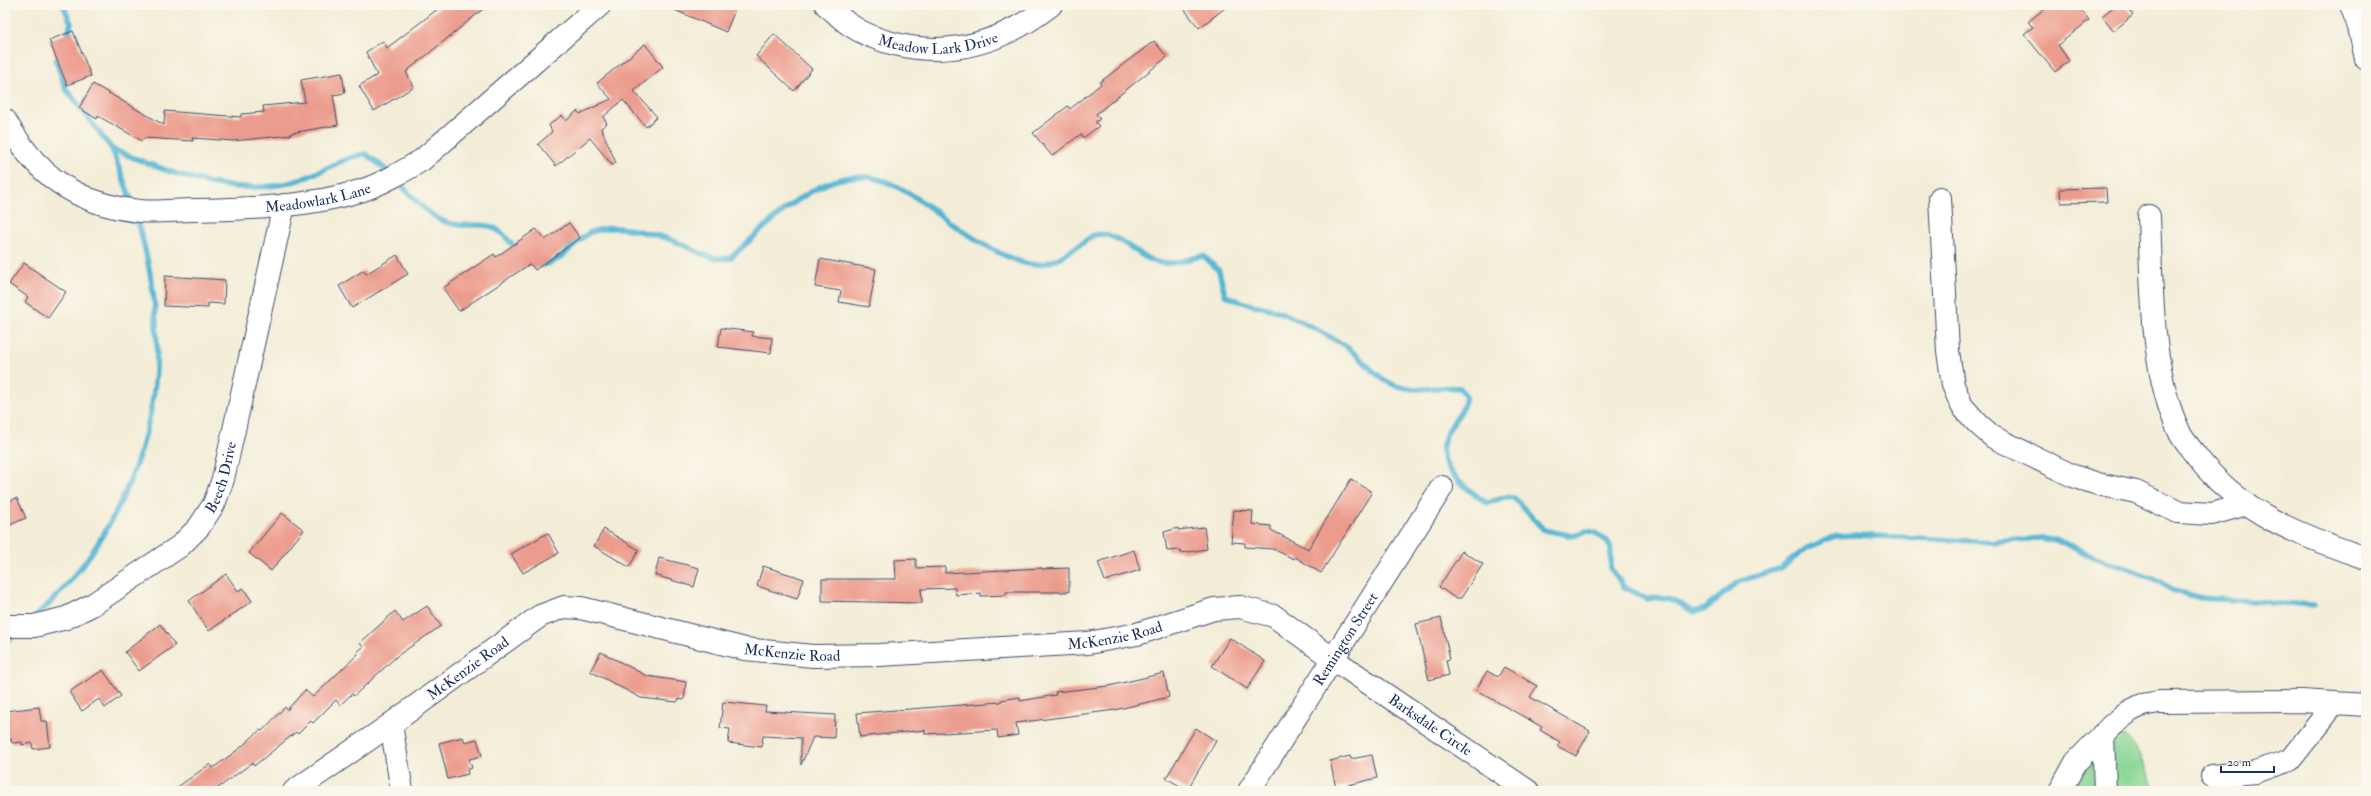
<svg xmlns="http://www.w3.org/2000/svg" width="2371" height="796" font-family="'IM FELL Double Pica',serif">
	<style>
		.green { fill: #89d694; stroke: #528279 }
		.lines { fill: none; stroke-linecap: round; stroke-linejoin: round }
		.stream { stroke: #55b6d4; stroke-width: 5.5 }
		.building { fill: #ec9c8d }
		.minor-casing { stroke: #3b4c70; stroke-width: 24 }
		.minor { stroke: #fff; stroke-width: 22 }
		.labels { text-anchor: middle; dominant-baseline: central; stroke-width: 4; stroke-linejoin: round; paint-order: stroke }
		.street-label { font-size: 15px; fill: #1b2f5e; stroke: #fbf7ec }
	</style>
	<rect width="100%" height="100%" fill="#fbf7ec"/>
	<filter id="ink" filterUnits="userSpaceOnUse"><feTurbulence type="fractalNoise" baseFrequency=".025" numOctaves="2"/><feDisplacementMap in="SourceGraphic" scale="8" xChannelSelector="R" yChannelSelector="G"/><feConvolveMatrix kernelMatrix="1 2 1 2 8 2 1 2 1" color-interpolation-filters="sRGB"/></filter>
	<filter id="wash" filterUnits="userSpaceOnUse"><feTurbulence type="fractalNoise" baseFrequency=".012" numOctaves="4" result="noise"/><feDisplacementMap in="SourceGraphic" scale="16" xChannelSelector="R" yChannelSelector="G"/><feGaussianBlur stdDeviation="0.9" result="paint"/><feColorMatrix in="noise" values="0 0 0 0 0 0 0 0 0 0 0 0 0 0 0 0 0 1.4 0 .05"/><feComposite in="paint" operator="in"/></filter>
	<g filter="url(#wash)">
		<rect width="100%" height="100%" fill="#f3edd7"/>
		<path class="green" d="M2114 736 2126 737 2135 747 2157 791H2040L2068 767Z"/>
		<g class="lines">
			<path class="stream" d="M63 5 71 23 67 38
				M60 53 56 61 66 89 112 149 133 205
				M112 149C171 173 235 201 299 180 322 173 342 157 366 154L390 173
				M397 180C410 194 425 213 443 221 475 234 489 209 516 250
				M533 264C557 270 570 245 589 233 594 230 604 229 610 228 625 226 667 237 681 244 700 252 708 261 730 258 768 226 822 163 878 179 905 187 929 207 952 224 975 239 1002 258 1029 264 1049 268 1069 252 1084 242 1087 240 1091 236 1094 235 1119 229 1139 261 1162 263 1177 265 1190 257 1204 256L1219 271 1225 295C1242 305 1259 305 1277 311 1296 318 1327 335 1344 345 1363 357 1375 379 1397 386 1418 393 1438 385 1460 388L1466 396C1464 413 1450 423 1445 438 1433 467 1467 489 1487 503L1505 497 1514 498 1544 530 1574 536 1585 531 1594 532 1607 541 1611 549V569L1624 587 1647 599 1659 597 1671 599 1694 612 1705 609 1738 582 1781 568 1807 548 1836 536 1855 535 1993 542 2042 538 2068 544 2091 556 2151 577 2175 591 2201 598 2314 605
				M35 617C116 545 164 431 156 322 154 286 146 249 136 215
				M5 644 18 632"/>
		</g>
		<g id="blocks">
			<path class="building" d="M443 5H488L406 72 414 87 374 111 359 86 377 75 366 52 383 41 387 48Z
				M663 5H737L726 32Z
				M1181 5H1229L1199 28Z
				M2049 5H2077L2089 20 2058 45 2069 61 2055 72 2024 34 2033 27 2028 22Z
				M2116 5H2125L2133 15 2114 31 2102 16Z
				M73 31 91 76 67 85 49 40Z
				M774 34 812 69 794 91 756 56Z
				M1154 41 1167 57 1096 114 1100 119 1095 122 1099 126 1083 138 1081 134 1052 156 1033 133 1068 106 1070 109 1101 84 1100 82Z
				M645 44 663 67 634 91 657 117 646 127 623 100 603 117 607 123 601 128 616 163 612 165 590 138 556 166 538 144 552 132 549 125 562 115 566 121 577 111 580 114 611 99 597 83Z
				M342 73 345 93 333 95 338 125 291 133V135L233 141 192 138 193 141 144 138 142 141 98 116 97 119 79 108 93 84 164 125 165 111 241 117V114L264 112 263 106 305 102 301 80Z
				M2106 188 2107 202 2061 203 2060 189Z
				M569 223 580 238 535 270 530 264 459 311 443 288 494 254 496 257 536 229 545 240Z
				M397 255 408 274 352 308 339 286 364 270 366 274Z
				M820 259 876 269 869 307 839 302 841 291 815 287Z
				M24 263 66 292 48 318 25 302 28 297 9 284Z
				M165 276 225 280 224 304 208 303V308L164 306Z
				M721 328 753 332 752 336 772 338 771 353 718 347Z
				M1351 479 1372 492 1321 573 1295 557 1294 559 1273 549 1245 547V543L1231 542 1234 510 1253 511 1252 524 1271 526V530L1308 549Z
				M17 498 26 518 5 527V503Z
				M282 513 304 530 271 571 249 553Z
				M1204 527 1207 549 1181 553 1180 550 1167 551 1164 532 1178 528V530Z
				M604 529 639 550 629 567 594 546Z
				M548 533 559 553 523 573 511 554Z
				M1134 550 1140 570 1105 581 1098 562Z
				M1462 551 1483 564 1461 598H1455L1439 587Z
				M659 558 699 568 694 587 655 575Z
				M916 559V568L945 567V573L1042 568V569L1069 568V592H1006V595L981 596V593L956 595 955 588 921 589 922 603 822 601V579H896L895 560Z
				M763 566 804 579 797 599 757 586Z
				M226 574 238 591 243 588 252 601 209 631 189 601Z
				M427 606 441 626 397 656 354 696 352 694 340 705 336 700 313 723 311 721 298 734 296 732 254 766 252 763 214 791H172L210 764 213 768 240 748 260 730 262 731 285 707 287 710 305 690 313 697 358 654 356 653 363 647 360 643 395 611 403 622Z
				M1441 618 1450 659 1446 660 1449 675 1429 680 1416 624Z
				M160 624 175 645 139 671 125 652Z
				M1230 638 1265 661 1247 689 1212 666Z
				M601 652 647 676 686 682 684 700 679 699 677 702 641 698 590 671Z
				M1504 667 1537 686 1530 697 1590 731 1576 756 1557 746 1560 742 1540 730 1542 727 1476 690 1487 671 1498 677Z
				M103 670 121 696 105 708 99 699 82 711 69 692Z
				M1164 673 1169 697 1115 710 1016 723 1018 735 998 738 997 730 925 734V730L860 737 857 713 1001 702V700L1020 697V701L1056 695 1055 692 1109 686Z
				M723 702 766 706 765 711 835 715 834 738 813 737 801 765V738L763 736 762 747 728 743 730 729 720 728Z
				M39 707 41 721H47L50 747 33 749 32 743 22 745V742L12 743 11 739 5 740V711Z
				M1196 728 1216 741 1187 790 1166 778Z
				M463 737 465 742 477 739 482 756 469 759 472 768 467 770 468 774 448 779 439 743Z
				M1372 755 1377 778 1336 788 1330 761 1350 756 1351 759Z"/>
		</g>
	</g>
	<g filter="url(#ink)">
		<use href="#blocks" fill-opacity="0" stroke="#3b4c70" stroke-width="1"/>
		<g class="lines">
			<defs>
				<g id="minor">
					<path id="s1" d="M826 5C834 11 841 19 850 25 863 34 879 40 895 44 953 58 1005 41 1051 5"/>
					<path d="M2351 5 2359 27 2366 59"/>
					<path id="s2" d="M5 120C23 151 44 177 76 193 95 203 118 209 140 211 157 213 176 210 194 210 249 209 307 207 360 191 382 184 402 172 422 160L600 5"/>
					<path d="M1940 198 1948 351 1953 385 1962 406 1978 424 1993 437 2073 476 2098 484 2136 492 2178 512 2212 514 2247 504"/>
					<path d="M2149 216C2152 283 2150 370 2179 431 2182 439 2189 446 2194 453 2237 512 2300 536 2366 558"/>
					<path id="s3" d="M5 626H34L66 618 92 605 180 546 199 527 214 504 223 479 284 205"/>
					<path d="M391 724 402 791"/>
					<path d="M2103 734 2105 791"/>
					<path d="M2212 776 2255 772 2290 760 2335 703"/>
					<path id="s4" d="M294 791 391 724 540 616 564 607 581 608 745 649 813 656 879 655 1088 643 1137 634 1214 609 1240 607 1274 616 1333 659 1528 791"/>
					<path id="s5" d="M1249 791 1442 487"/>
					<path d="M2060 791 2076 762 2111 726 2130 711 2142 705 2159 702 2302 701 2366 705"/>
				</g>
			</defs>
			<use href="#minor" class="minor-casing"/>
			<use href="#minor" class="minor"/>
		</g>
	</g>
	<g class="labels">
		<g class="street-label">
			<text stroke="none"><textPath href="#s1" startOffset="124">Meadow Lark Drive</textPath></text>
			<text stroke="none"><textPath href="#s2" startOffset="349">Meadowlark Lane</textPath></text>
			<text stroke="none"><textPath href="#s3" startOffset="279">Beech Drive</textPath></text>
			<text stroke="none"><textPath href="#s4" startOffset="885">McKenzie Road</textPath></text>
			<text stroke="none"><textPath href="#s5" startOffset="180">Remington Street</textPath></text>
			<text stroke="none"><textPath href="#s4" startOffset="561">McKenzie Road</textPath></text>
			<text stroke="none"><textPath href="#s4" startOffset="213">McKenzie Road</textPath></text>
			<text stroke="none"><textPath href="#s4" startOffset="1240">Barksdale Circle</textPath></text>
		</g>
	</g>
	<rect width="2371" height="796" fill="none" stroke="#fbf7ec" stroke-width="20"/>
	<path d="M2221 766v6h53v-6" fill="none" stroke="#1b2f5e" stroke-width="2"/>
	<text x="2227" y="766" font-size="12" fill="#1b2f5e" stroke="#fbf7ec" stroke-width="3" paint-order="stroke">20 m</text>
</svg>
